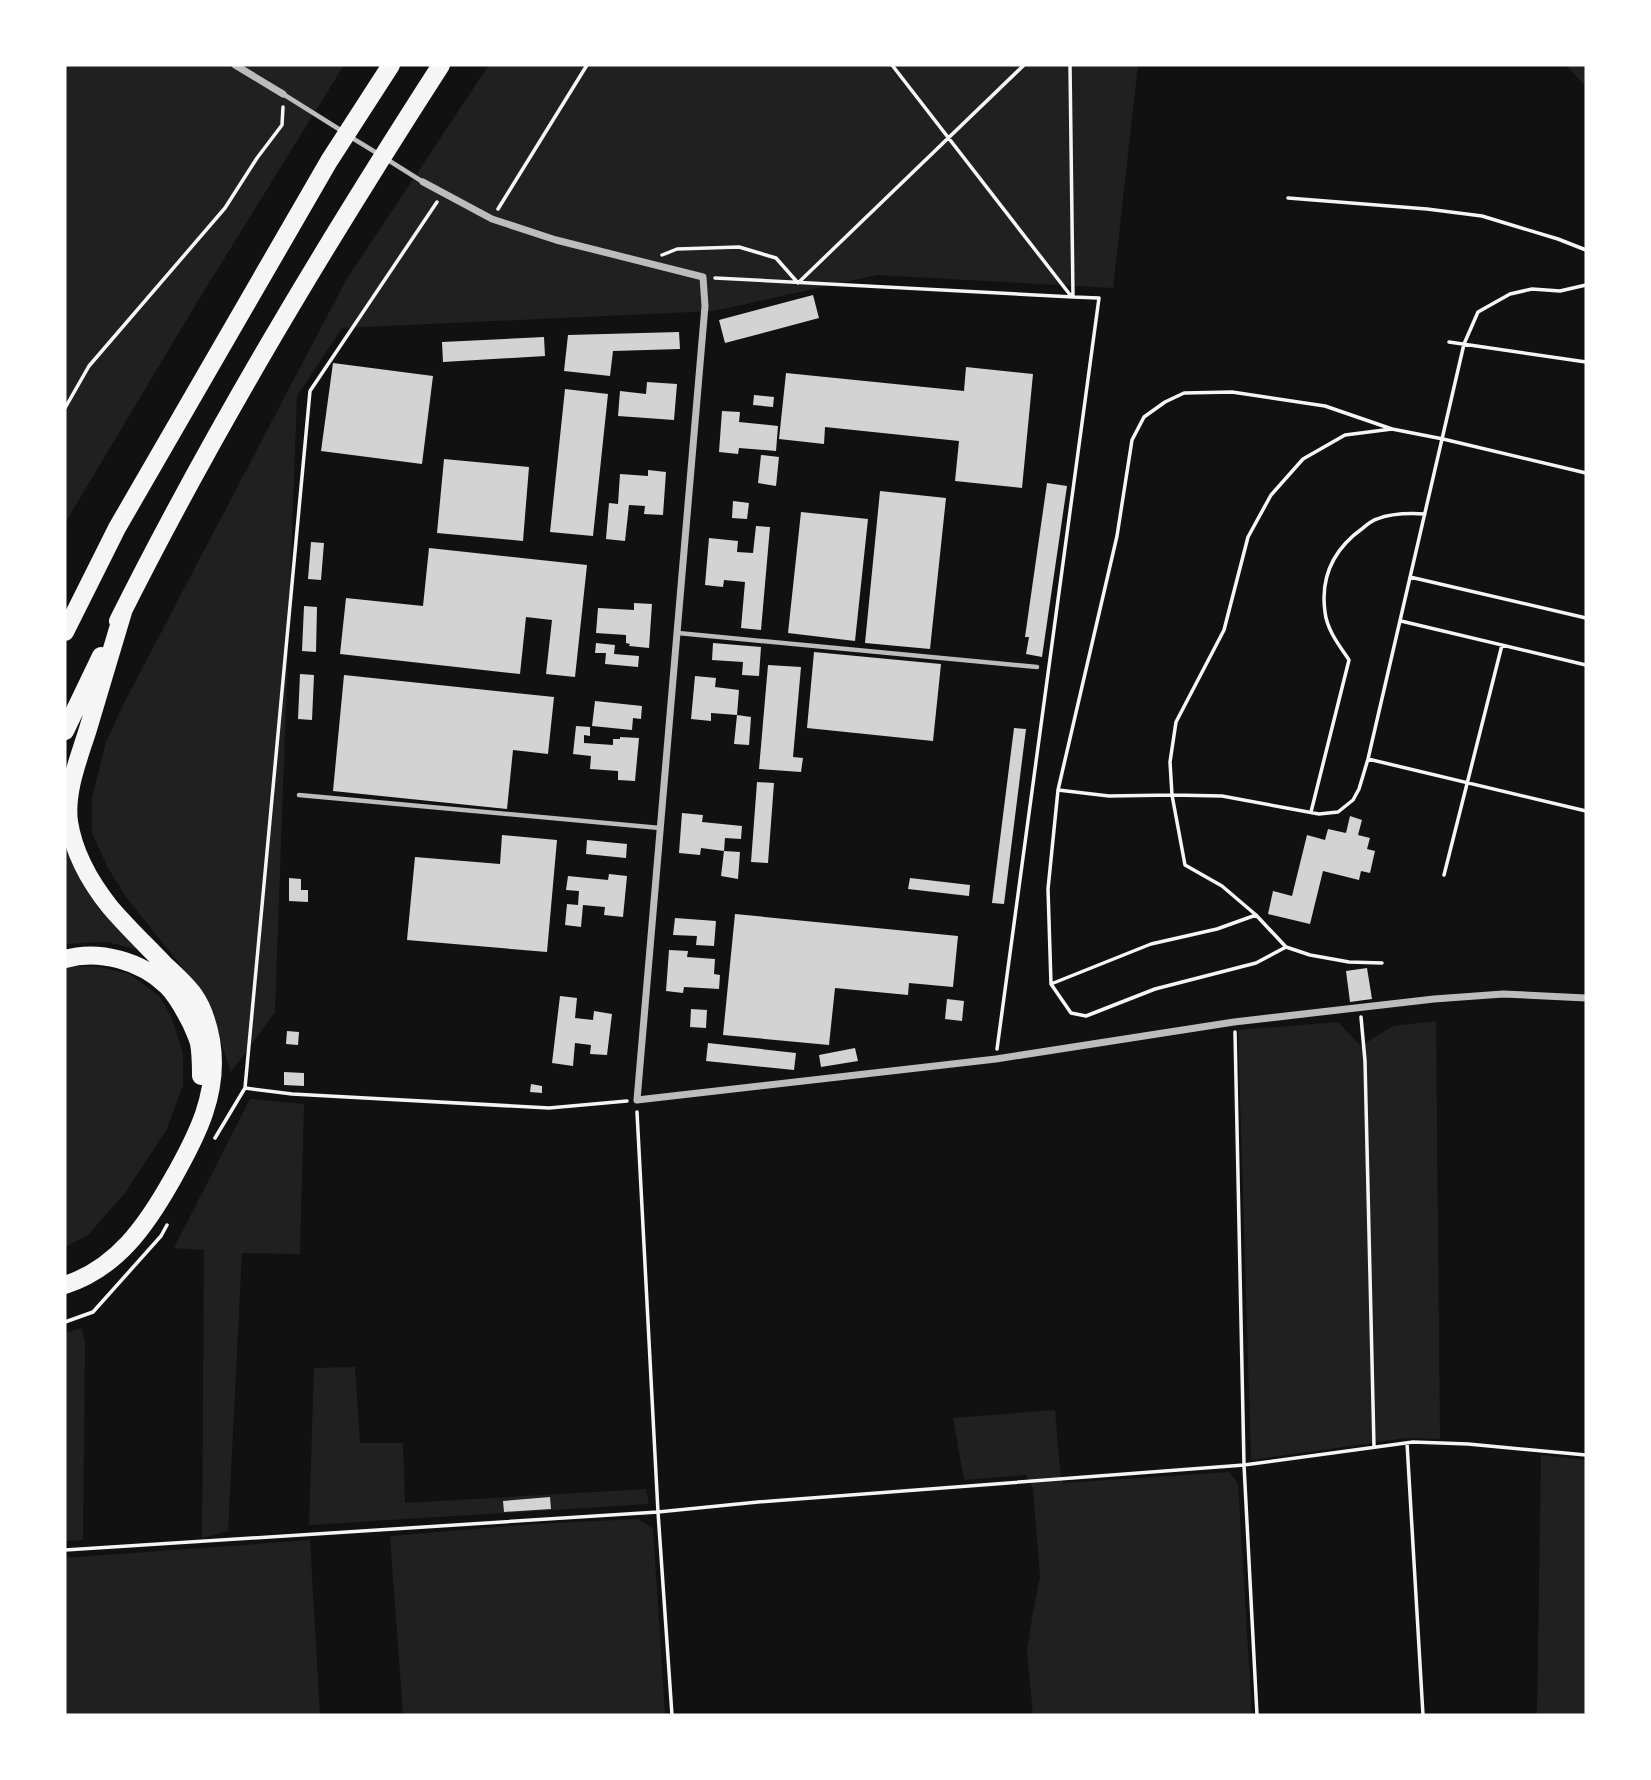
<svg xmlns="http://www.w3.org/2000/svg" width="1651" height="1780" font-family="'Golos Text',sans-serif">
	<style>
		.green { fill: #202020 }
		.building { fill: #d3d3d3 }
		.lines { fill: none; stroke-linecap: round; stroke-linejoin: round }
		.path { stroke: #f5f5f5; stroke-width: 3.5 }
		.service { stroke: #bcbcbc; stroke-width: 4.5 }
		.minor { stroke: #bcbcbc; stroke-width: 7 }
		.motorway { stroke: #f5f5f5; stroke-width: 18 }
	</style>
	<rect width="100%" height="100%" fill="#111"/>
	<path class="green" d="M65 65H344L196 304 65 523Z
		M489 65H1138L1113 288 877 275 714 311 342 328 297 396 275 1012 231 1072 206 997 126 897 108 868 92 833V798L106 742 123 705 346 280Z
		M1566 65H1586V87Z
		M65 839 137 946 135 949 108 942 65 944Z
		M67 966 99 967 130 974 159 996 171 1016 183 1053V1085L167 1129 125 1193 88 1235 65 1247V967Z
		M1436 1021 1440 1439 1407 1438 1251 1460 1238 1030 1338 1022 1361 1046 1393 1026Z
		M250 1099 304 1104 300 1254 242 1253 228 1531 202 1538 204 1250 174 1248Z
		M82 1328 85 1343 83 1540 65 1541V1333Z
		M355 1367 360 1443H403L405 1503 646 1489 649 1504 309 1525 314 1368Z
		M1055 1410 1060 1470 1063 1483 1229 1472 1238 1483 1252 1715H1033L1027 1651 1032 1618 1040 1576 1033 1489 1026 1475 964 1480 953 1418Z
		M1541 1455 1586 1460V1715H1537Z
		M638 1519 653 1528 665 1715H403L390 1536 535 1524Z
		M310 1540 320 1715H65V1558Z"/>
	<path class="building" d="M813 295 819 318 725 343 719 320Z
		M679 332 680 349 613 351 610 376 564 371 568 335Z
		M544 337 545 356 443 362 442 342Z
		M333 363 433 376 422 464 321 451Z
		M966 367 1033 374 1022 488 955 481 959 441 825 427 824 444 779 439 786 373 964 391Z
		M647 382 677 384 674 420 618 416 620 391 646 394Z
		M565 389 608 394 593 536 550 532Z
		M754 395 774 397 773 407 753 405Z
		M722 411 740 412 739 422 778 426 776 451 739 448 738 454 719 452Z
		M761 455 779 457 776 486 758 483Z
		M444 459 529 467 523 541 437 533Z
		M648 470 666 472 663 515 644 514 645 506 629 505 625 541 606 539 609 503 618 504 620 474 648 476Z
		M1047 483 1067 486 1042 657 1026 654 1029 637H1025Z
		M880 491 946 498 930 649 865 643Z
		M733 501 749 503 747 519 732 518Z
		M801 512 868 519 855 641 788 633Z
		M756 526 770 527 761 630 741 628 745 582 724 580 723 587 705 585 709 538 738 541 737 552 753 553Z
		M311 542 324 543 321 580 308 579Z
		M429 548 587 565 575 677 546 674 552 620 526 617 520 674 340 654 346 598 423 606Z
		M634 603 652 604 649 648 629 646 630 644 626 643V635L596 633 598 608 634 610Z
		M304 606 317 607 316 652 302 651Z
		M596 643 615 645 614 654 639 656 638 667 605 664 606 653H595Z
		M713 643 761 647 759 676 742 675 743 662 712 660Z
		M814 652 941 664 933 741 807 728Z
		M768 665 801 667 793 757 803 758 801 772 759 769Z
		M300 674 314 675 312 720 298 719Z
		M344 675 554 697 548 754 513 750 507 809 333 791Z
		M695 676 716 678 715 687 739 690 737 715 751 717 749 745 734 744 737 715 711 713V721L691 719Z
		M595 701 642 706 641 719 633 718 632 730 592 726Z
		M576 726 590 727V736L584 735V743L613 745V739H620V737L639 738 635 781 618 780V771L590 769 591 756 573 754Z
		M1014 728 1026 729 1004 904 992 903Z
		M757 782 774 783 768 863 751 862Z
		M682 813 703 815 702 822 742 826 741 839 725 838 724 851 701 848 700 855 679 853Z
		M1350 816 1362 820 1358 835 1370 838 1367 849 1375 851 1370 873 1361 871 1359 880 1323 871 1310 924 1268 914 1273 891 1292 896 1307 835 1325 840 1328 829 1346 833Z
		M502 835 557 840 547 952 407 940 415 857 500 864Z
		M587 840 627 844 626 858 586 854Z
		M724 851 740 852 738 879 721 876Z
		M609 874 627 876 623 917 604 915 605 907 583 905 581 927 565 925 567 904 578 905 579 891 566 890 568 876 608 880Z
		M289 878 301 879V890H308V902L289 901Z
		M910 878 970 885 969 896 908 889Z
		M735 914 958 936 953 987 909 983 908 995 835 988 829 1045 723 1035Z
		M675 918 716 921 714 946 696 945 697 936 673 935Z
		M669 950 688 951 687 957 715 959 714 974 720 975 719 989 684 987 683 993 666 991Z
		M1367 968 1372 999 1350 1002 1346 971Z
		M560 996 577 998 575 1018 593 1020 594 1011 612 1014 607 1055 590 1054 591 1045 575 1043 573 1066 552 1063Z
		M947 999 964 1001 962 1021 945 1019Z
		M691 1009 707 1010 706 1028 690 1027Z
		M287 1031 299 1032 298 1045 286 1044Z
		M708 1043 796 1053 794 1070 706 1061Z
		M855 1048 858 1061 821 1067 819 1055Z
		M284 1072 304 1073V1086L284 1085Z
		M531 1084 542 1086V1093L530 1092Z
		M550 1497 551 1509 504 1512 503 1501Z"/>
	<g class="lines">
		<path class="path" d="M892 65 1071 296
			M1288 198 1427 209 1482 216 1558 239 1586 250
			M498 209 587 65
			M662 255 677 249 739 247 776 258 798 283 1024 65
			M715 278 1073 297
			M1449 342 1586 362
			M65 408 89 366 225 208 257 158 282 125 283 107
			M1410 577 1586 618
			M1401 621 1586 665
			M1368 759 1586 811
			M1058 790 1109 796 1172 795 1222 796 1319 814 1338 812 1353 800 1359 789 1368 759 1464 344 1478 312 1510 294 1532 289 1560 291 1586 285
			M1311 812 1349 660C1339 645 1327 630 1325 612 1320 576 1335 548 1363 528 1367 525 1372 520 1377 519 1392 513 1409 513 1425 514
			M1444 875 1502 645
			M1286 947 1256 963 1155 989 1086 1016 1071 1013 1051 984 1048 889 1058 790 1117 536 1132 440 1144 417 1165 402 1184 393 1232 392 1325 406 1392 429
			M1382 963 1349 962 1310 955 1286 947 1256 915 1222 886 1185 865 1172 795 1170 762 1176 722 1224 630 1248 537 1271 495 1303 459 1345 435 1392 429 1443 439 1586 473
			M1051 984 1151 944 1217 929 1256 915
			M1361 1017 1365 1061 1374 1447
			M1235 1032 1244 1465 1257 1715
			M997 1049 1099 298 1073 297 1070 65
			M245 1088 292 1094 549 1108 627 1101
			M637 1112 658 1512 672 1715
			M215 1138 245 1088 310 391 437 202
			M65 1322 93 1312 161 1236 167 1225
			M1407 1443 1423 1715
			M65 1550 658 1512 758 1502 1244 1465 1413 1442 1468 1444 1586 1455"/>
		<path class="service" d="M283 94 342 131
			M349 136 380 155
			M388 160 423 182
			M678 633 1037 667
			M299 795 660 828"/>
		<path class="minor" d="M235 65 283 94
			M423 182 492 219 556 240 703 277 705 306 637 1100 996 1059 1234 1022 1434 999 1503 994 1586 998"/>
		<path class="motorway" d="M118 621C214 429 325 245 441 65
			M65 632 117 528 329 161 391 65
			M65 731 101 656
			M65 959C99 949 141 961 167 986 178 997 184 1010 191 1023 194 1030 197 1036 199 1043 201 1054 201 1065 201 1076
			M65 1285C117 1268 146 1226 172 1180 197 1136 220 1092 211 1040 208 1024 204 1009 194 995 186 984 175 974 165 965 147 946 127 927 110 907 90 882 74 854 69 822 65 791 79 758 88 729 100 690 111 651 123 612"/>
	</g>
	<rect width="1651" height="1780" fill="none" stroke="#ffffff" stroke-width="133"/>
</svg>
